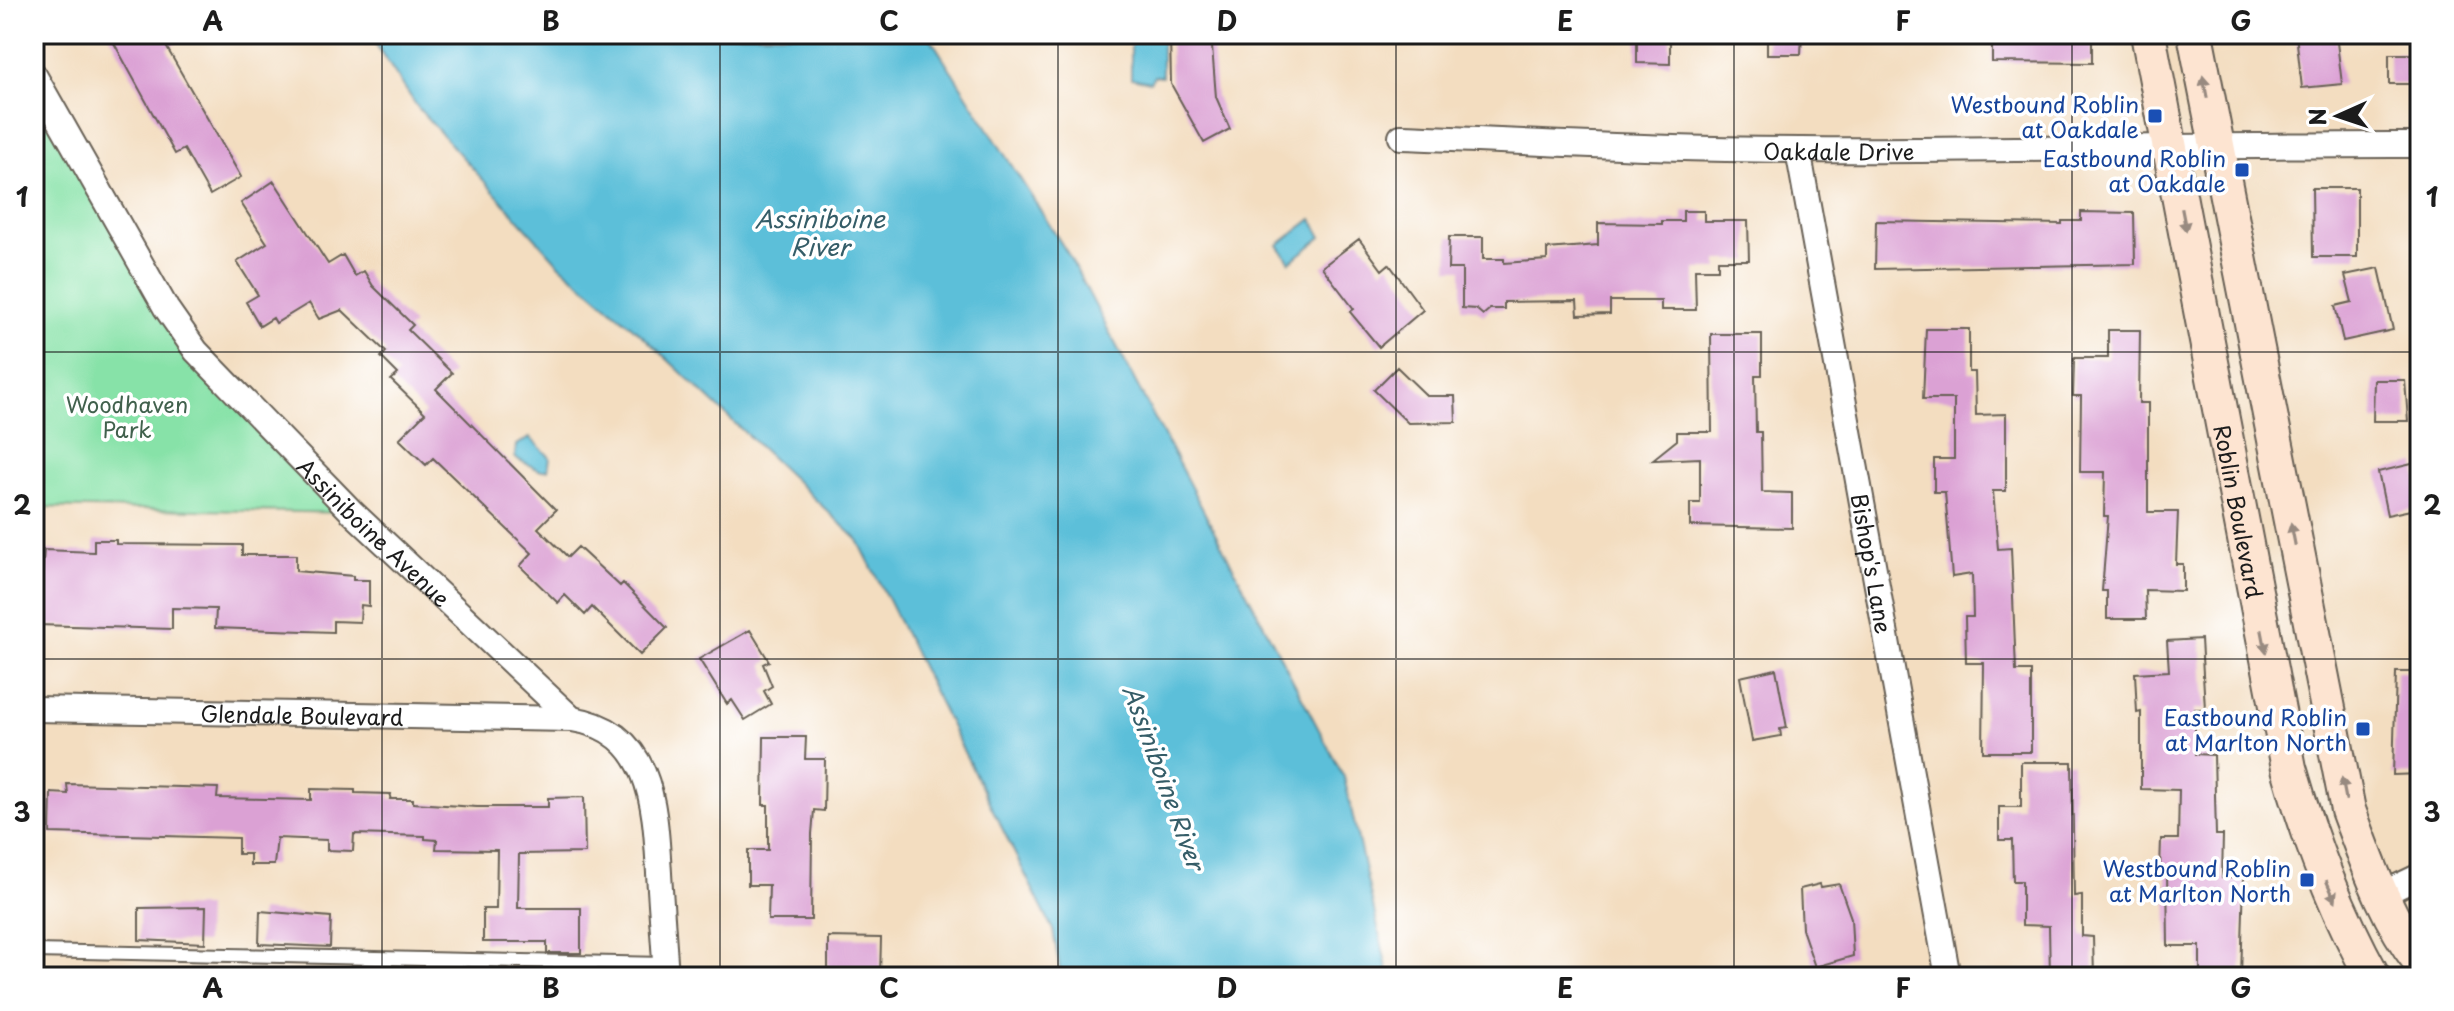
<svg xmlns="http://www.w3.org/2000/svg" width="2454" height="1011" font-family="'Playpen Sans',sans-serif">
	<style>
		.green { fill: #87e2a8; stroke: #527f62; stroke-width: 2 }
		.water { fill: #5bbfd9; stroke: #3c6e7a; stroke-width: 2 }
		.building { fill: #dba1d4 }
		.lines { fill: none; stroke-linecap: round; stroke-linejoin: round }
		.lane-casing { stroke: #676055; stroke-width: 16 }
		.street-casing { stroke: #676055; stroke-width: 28 }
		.secondary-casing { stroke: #676055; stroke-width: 38 }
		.lane { stroke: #fff; stroke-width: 12 }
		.street { stroke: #fff; stroke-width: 24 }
		.secondary { stroke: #fde4d1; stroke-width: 34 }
		.oneway { fill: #988a80 }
		.grid { fill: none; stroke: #1c1c1c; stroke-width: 2; stroke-opacity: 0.55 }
		.transit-dot { fill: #1a4fb4; stroke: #fff; stroke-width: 3 }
		.labels { text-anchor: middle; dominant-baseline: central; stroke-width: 7; stroke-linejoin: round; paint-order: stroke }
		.transit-label { font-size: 22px; fill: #164399; stroke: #fff; text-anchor: end }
		.street-label { font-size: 22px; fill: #1c1c1c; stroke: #fff }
		.park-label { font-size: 22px; fill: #41614d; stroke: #fff }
		.water-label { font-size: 24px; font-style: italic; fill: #355d68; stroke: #fff }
		.neatline { fill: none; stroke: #1c1c1c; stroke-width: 3 }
		.grid-label { font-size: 26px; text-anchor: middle; font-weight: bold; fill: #1c1c1c }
	</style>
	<rect width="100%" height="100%" fill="#fff"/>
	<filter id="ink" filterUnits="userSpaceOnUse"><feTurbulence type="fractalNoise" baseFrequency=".0125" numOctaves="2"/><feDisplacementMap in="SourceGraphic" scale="16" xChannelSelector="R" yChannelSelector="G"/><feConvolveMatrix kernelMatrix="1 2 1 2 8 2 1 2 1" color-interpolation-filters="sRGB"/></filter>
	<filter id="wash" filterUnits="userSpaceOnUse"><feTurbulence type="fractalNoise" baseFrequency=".006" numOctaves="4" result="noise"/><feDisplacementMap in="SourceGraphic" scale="32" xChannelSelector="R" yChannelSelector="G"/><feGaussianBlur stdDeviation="1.8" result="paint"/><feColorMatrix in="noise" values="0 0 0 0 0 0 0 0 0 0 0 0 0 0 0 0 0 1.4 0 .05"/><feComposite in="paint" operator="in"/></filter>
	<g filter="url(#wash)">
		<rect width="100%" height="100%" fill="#f3ddc0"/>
		<path class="green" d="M34 75 166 308 353 513 34 507Z"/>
		<path class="water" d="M369 34H928L1068 254 1344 777 1389 977H1061L1053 930 858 540 645 338 559 264 418 108Z
			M1131 34H1162V76H1154L1150 82 1131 78Z
			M1312 219 1322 237 1290 262 1278 245Z
			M530 438 550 457 548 470H539L515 458 516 445Z"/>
		<g id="blocks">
			<path class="building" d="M109 34H192L167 48 241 177 210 195 184 149 175 154Z
				M1170 34H1211L1216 97 1230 129 1204 143 1171 84Z
				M1637 34H1670V64L1637 63Z
				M1767 34H1802L1801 54H1767Z
				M1992 34H2092V63L1992 62Z
				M2296 34H2336L2342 84 2302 88Z
				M2389 54H2411L2412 84H2389Z
				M274 181 328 264 343 255 355 276 364 271 373 286 413 325 408 330 452 373 436 389 556 510 538 528 568 557 578 547 620 586 623 583 667 628 640 655 592 607 585 615 565 595 558 603 520 566 532 553 433 458 426 465 399 439 425 413 391 380 398 374 381 357 386 352 342 310 319 319 309 303 276 323 273 318 260 326 246 302 258 295 237 262 267 243 241 203Z
				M2312 188H2357V257H2313Z
				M1683 211H1704V221H1748L1749 260H1718V269H1695L1696 310H1661V301H1610V314L1578 315 1577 301 1504 302V309H1490L1483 315 1476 309 1462 308V269H1448L1449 237H1483V259H1504V263L1547 260V249L1598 245V223L1662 224V221H1683Z
				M2081 212 2134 213 2135 264 1875 269 1876 221 2062 224V221H2081Z
				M1359 239 1382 270 1389 264 1423 310 1379 347 1350 312 1354 309 1322 267Z
				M2379 268 2393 330 2343 341 2335 306 2352 302 2345 275Z
				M1926 329H1969V372H1975L1976 415 2006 414V491H1993L1998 549 2011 548 2016 671H2031V752H1983L1984 663H1966L1965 617H1973L1972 574 1952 577 1945 492H1934V459H1954V399H1923Z
				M2108 330H2140L2139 403H2148V512H2178L2176 564H2183V591L2145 590 2146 619H2107V591H2102L2108 516H2104L2105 472H2080L2081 396H2073L2074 358H2108Z
				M1711 334H1762V375H1755L1756 432H1761L1762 492 1792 493V528L1690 526V503H1700V458L1652 460 1677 440V432H1712Z
				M1397 367 1427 396H1455L1456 422 1408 423 1374 390Z
				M2374 380H2405L2408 421H2373Z
				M2416 463 2420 508 2387 515 2378 472Z
				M94 540H116V544L242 545V555H296V571L353 576V580H369V606L361 605 360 622 333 621V632L215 628 216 609 172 608V629L38 625 44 550 94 552Z
				M750 630 769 661 763 664 772 686 764 691 771 704 745 720 732 700 727 704 699 659Z
				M2201 639 2205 709H2195V754L2214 755 2216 835H2223L2222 878H2244L2241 977H2200V946H2168L2167 870H2160L2161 839H2178L2179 790 2141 789V712L2137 713 2135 673 2169 671 2167 641Z
				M1776 669 1787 728 1780 729 1781 736 1752 741 1740 677Z
				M2396 672H2420V774L2393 775Z
				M764 737H806L805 759H825L824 811 814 810 812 834 811 920H768L769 885H748V850H768V805H763Z
				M2021 762H2072L2074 896 2082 895V936L2093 937 2094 977H2050L2049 926 2022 925V881H2013L2012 840H1999V807H2021Z
				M67 784 218 788 217 798 311 800V789L355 790V793L391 794 390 799H413V803L477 807H548V798L584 797 585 853 519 854 518 908H581V953H547V942H483V909H496L497 850 436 849 437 840 425 839V836L354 834 353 851 327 850V840L277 838 274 865H250V854H238V838L50 833 51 793 68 794Z
				M1820 884 1821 887 1839 884 1851 918 1853 956 1815 967 1802 929 1800 889Z
				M206 907 205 943 139 940V908Z
				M260 911 331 917 330 947 259 944Z
				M828 937 881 938 880 977H828Z
				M547 971H581V977H547Z"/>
		</g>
	</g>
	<g filter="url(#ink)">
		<use href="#blocks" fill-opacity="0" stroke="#676055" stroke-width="2"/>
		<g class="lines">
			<defs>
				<path id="lane" d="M34 951 665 964"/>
				<g id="street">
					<path id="s1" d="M34 75 166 308 196 351 353 513 572 719"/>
					<path id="s2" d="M1401 137C1535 142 1668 150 1801 150 2008 152 2214 144 2420 145"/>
					<path id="s3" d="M1798 150 1948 977"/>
					<path id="s4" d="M34 709 572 719C653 731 655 807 659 873 661 908 664 942 666 977"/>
					<path d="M2380 895 2420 876"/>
				</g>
				<g id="secondary">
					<path id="s5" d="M2148 34 2289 768C2310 842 2336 910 2373 977"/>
					<path d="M2195 34 2348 810C2368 863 2385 916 2420 961"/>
				</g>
			</defs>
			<use href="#lane" class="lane-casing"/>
			<use href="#street" class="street-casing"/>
			<use href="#secondary" class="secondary-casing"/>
			<use href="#lane" class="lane"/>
			<use href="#street" class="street"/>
			<use href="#secondary" class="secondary"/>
		</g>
		<defs><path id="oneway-solid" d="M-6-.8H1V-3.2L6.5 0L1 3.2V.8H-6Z" transform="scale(2)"/></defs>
		<g class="oneway">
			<use href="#oneway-solid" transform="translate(2205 87) rotate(-101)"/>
			<use href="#oneway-solid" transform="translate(2184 220) rotate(79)"/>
			<use href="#oneway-solid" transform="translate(2293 534) rotate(-101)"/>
			<use href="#oneway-solid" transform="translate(2264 641) rotate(79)"/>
			<use href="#oneway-solid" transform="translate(2344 789) rotate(-101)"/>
			<use href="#oneway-solid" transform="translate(2331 891) rotate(66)"/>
		</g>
	</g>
	<path class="grid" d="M382 34V977M720 34V977M1058 34V977M1396 34V977M1734 34V977M2072 34V977M34 352H2420M34 659H2420"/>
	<g class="transit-dot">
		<rect x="2147" y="108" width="16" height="16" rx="4"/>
		<rect x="2234" y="162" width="16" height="16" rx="4"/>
		<rect x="2355" y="721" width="16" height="16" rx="4"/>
		<rect x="2299" y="872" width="16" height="16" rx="4"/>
	</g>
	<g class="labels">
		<g class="transit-label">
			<text x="2139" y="103">Westbound Roblin<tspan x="2139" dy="25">at Oakdale</tspan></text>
			<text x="2226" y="157">Eastbound Roblin<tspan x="2226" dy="25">at Oakdale</tspan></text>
			<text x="2347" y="716">Eastbound Roblin<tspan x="2347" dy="25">at Marlton North</tspan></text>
			<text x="2291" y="867">Westbound Roblin<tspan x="2291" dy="25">at Marlton North</tspan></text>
		</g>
		<g class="street-label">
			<text stroke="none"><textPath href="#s2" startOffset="438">Oakdale Drive</textPath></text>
			<text stroke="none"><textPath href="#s5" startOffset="486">Roblin Boulevard</textPath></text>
			<text stroke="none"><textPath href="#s1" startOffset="574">Assiniboine Avenue</textPath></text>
			<text stroke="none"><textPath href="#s3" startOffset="420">Bishop's Lane</textPath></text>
			<text stroke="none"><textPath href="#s4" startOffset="268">Glendale Boulevard</textPath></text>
		</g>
		<g class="park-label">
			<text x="127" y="403">Woodhaven<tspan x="127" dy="25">Park</tspan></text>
		</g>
		<g class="water-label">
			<text x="820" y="218">Assiniboine<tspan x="820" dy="28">River</tspan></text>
			<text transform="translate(1165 777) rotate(70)">Assiniboine River</text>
		</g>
	</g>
	<rect width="2454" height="1011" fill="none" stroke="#fff" stroke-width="88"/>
	<g transform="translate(2338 116) rotate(267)" stroke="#ffffff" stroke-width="6" paint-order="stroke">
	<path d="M0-6L14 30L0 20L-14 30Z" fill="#1c1c1c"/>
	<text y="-12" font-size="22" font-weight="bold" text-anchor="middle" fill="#1c1c1c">N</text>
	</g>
	<rect x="44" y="44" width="2366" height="923" class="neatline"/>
	<g class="grid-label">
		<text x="213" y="31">A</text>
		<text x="551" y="31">B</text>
		<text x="889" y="31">C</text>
		<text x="1227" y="31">D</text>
		<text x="1565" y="31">E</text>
		<text x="1903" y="31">F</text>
		<text x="2241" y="31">G</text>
		<text x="22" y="207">1</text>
		<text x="2432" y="207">1</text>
		<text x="22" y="515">2</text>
		<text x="2432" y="515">2</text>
		<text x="22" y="822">3</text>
		<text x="2432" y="822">3</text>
		<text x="213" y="998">A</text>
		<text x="551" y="998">B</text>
		<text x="889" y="998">C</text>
		<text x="1227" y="998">D</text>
		<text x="1565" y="998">E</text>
		<text x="1903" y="998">F</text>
		<text x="2241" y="998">G</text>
	</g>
</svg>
